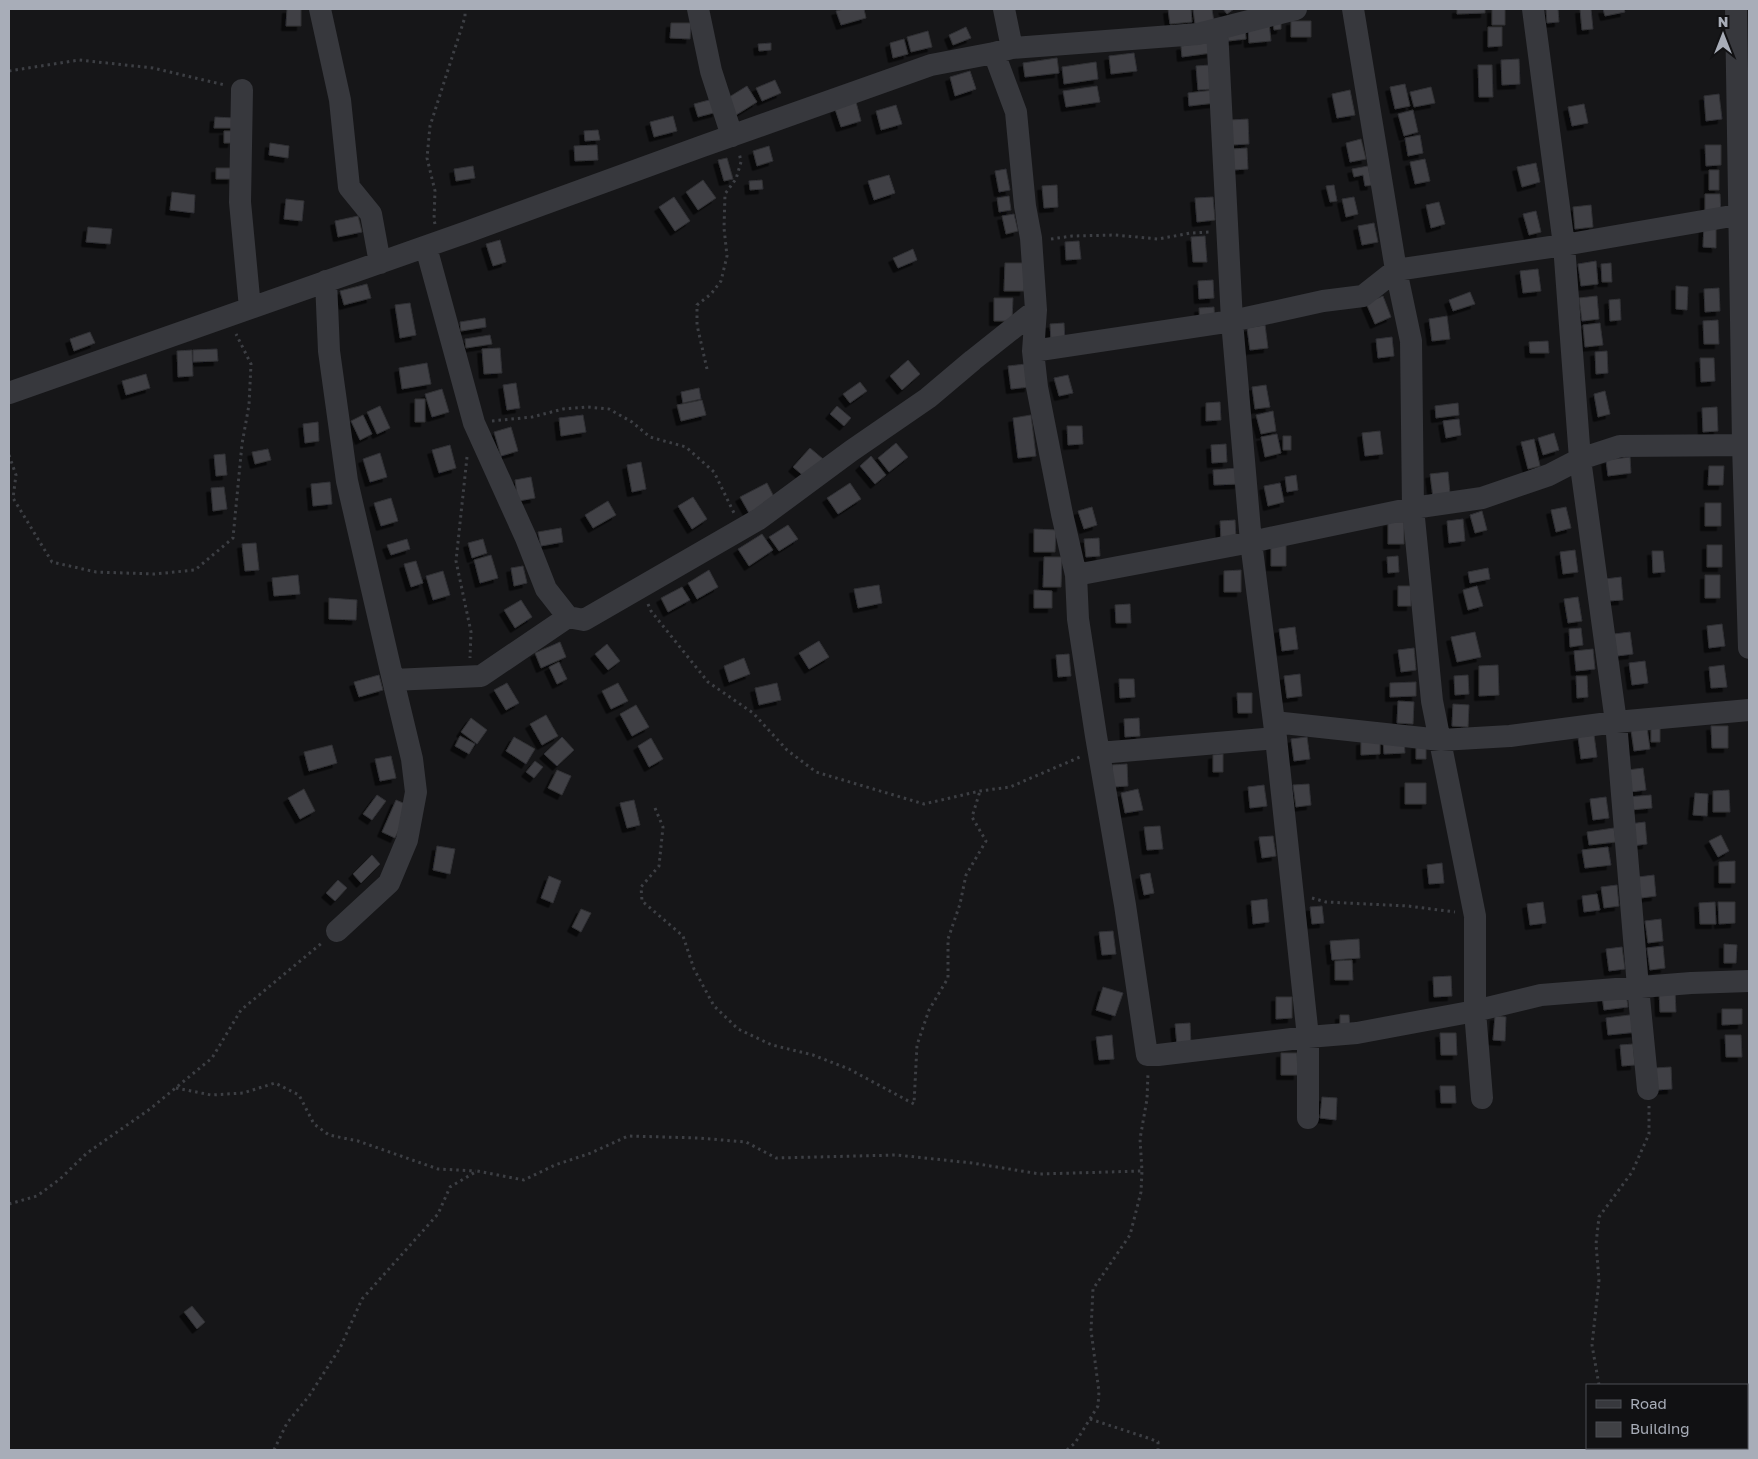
<svg xmlns="http://www.w3.org/2000/svg" width="1758" height="1459" font-family="'Golos Text',sans-serif">
	<style>
		.building { fill: #404145; stroke: #303034; filter: url(#shadow) }
		.lines { fill: none; stroke-linecap: round; stroke-linejoin: round }
		.path { stroke: #3d3f44; stroke-width: 3; stroke-dasharray: 2.5 4; stroke-linecap: butt }
		.minor { stroke: #37383d; stroke-width: 22 }
	</style>
	<defs>
		<filter id="shadow"><feDropShadow dx="-4.5" dy="4.5" stdDeviation="0" flood-color="#0009"/></filter>
	</defs>
	<rect width="100%" height="100%" fill="#161618"/>
	<path class="building" d="M287 9H301V26H286Z
		M844 9H864L866 18 841 25 836 11Z
		M1168 9H1191L1192 22 1170 24Z
		M1193 9H1212L1214 22 1195 24Z
		M1223 9H1234L1227 14Z
		M1457 9H1485V13L1457 14Z
		M1492 9H1505V25H1492Z
		M1546 9H1558L1559 22 1547 23Z
		M1580 9H1591L1593 29 1582 30Z
		M1603 9H1624L1625 12 1605 16Z
		M1281 20V29L1274 30 1273 21Z
		M1291 21H1311V37H1291Z
		M671 23H691L690 39 670 38Z
		M1269 23 1271 41 1249 43 1248 25Z
		M966 27 971 38 953 45 949 35Z
		M1488 27H1502V46L1488 47Z
		M1245 28 1246 39 1228 41 1227 30Z
		M928 31 932 47 911 52 907 37Z
		M904 39 908 54 893 58 890 43Z
		M1209 42 1211 53 1182 57 1181 46Z
		M771 43V50L759 51 758 44Z
		M1134 53 1137 71 1111 74 1109 56Z
		M1057 58 1059 73 1025 77 1023 63Z
		M1519 59 1520 84 1502 85 1501 60Z
		M1096 62 1098 79 1064 84 1062 67Z
		M1210 65 1213 89 1198 90 1196 66Z
		M1478 65H1492L1493 97H1479Z
		M970 71 976 89 955 96 950 77Z
		M775 80 781 93 762 101 756 88Z
		M1405 84 1410 106 1395 109 1390 87Z
		M747 86 757 102 736 115 726 99Z
		M1097 86 1100 102 1066 107 1063 91Z
		M1431 87 1435 103 1414 107 1410 92Z
		M1214 90 1215 103 1189 106 1188 93Z
		M1350 90 1355 115 1337 118 1332 94Z
		M1719 94 1722 119 1706 121 1704 96Z
		M713 99 717 112 698 117 694 104Z
		M856 102 861 121 841 127 835 109Z
		M1584 104 1588 123 1572 126 1568 107Z
		M896 105 902 124 881 130 876 111Z
		M1413 110 1418 132 1404 136 1398 114Z
		M673 116 677 131 654 137 650 122Z
		M215 117 234 118V128H214Z
		M1248 119 1249 144 1231 145 1230 120Z
		M598 130 600 140 585 141 584 131Z
		M224 131H233L232 143H224Z
		M1420 135 1423 153 1408 156 1405 138Z
		M1361 139 1366 159 1350 162 1346 143Z
		M270 143 289 146 288 158 269 155Z
		M597 145 598 160 575 161 574 146Z
		M1705 145H1721V165L1706 166Z
		M769 146 773 161 757 166 753 151Z
		M1247 148 1248 169 1233 170 1232 149Z
		M727 158 733 179 724 181 718 160Z
		M1425 159 1430 181 1415 184 1410 162Z
		M1536 163 1540 182 1522 187 1517 167Z
		M473 166 475 178 456 181 454 169Z
		M1368 166 1372 185 1365 186 1363 175 1354 177 1352 169Z
		M216 168H232V179H216Z
		M1006 169 1010 190 999 192 995 171Z
		M1709 170H1719V190H1709Z
		M889 175 895 193 874 200 868 181Z
		M703 180 716 198 698 210 686 192Z
		M762 180 763 189 750 190 749 181Z
		M1057 185 1058 207 1044 208 1042 186Z
		M1334 185 1337 201 1330 202 1326 186Z
		M172 192 195 195 194 213 170 210Z
		M1705 194H1720L1721 215H1705Z
		M1009 196 1011 210 999 212 997 198Z
		M674 197 690 221 675 231 659 207Z
		M1213 197 1215 220 1197 222 1195 198Z
		M1354 197 1358 214 1346 217 1342 199Z
		M286 199 304 201 302 221 284 219Z
		M1439 202 1445 224 1431 228 1426 205Z
		M1591 205 1593 227 1575 229 1573 207Z
		M1536 211 1541 232 1529 235 1523 214Z
		M1014 214 1018 231 1006 234 1002 216Z
		M358 216 362 232 338 237 335 221Z
		M1374 223 1378 242 1362 245 1358 226Z
		M1704 224H1716V248L1703 247Z
		M88 227 112 229 110 244 86 242Z
		M1205 236 1207 262H1193L1191 237Z
		M500 240 506 262 493 266 486 244Z
		M1079 241 1081 259 1066 260 1065 242Z
		M913 249 917 260 898 268 893 258Z
		M1596 261 1598 284 1581 286 1578 264Z
		M1005 263H1025L1024 291H1004Z
		M1611 263 1612 282H1602L1601 264Z
		M1538 269 1541 291 1523 293 1520 271Z
		M1213 280 1214 298 1199 299 1198 281Z
		M367 284 371 298 344 305 340 291Z
		M1676 286 1688 287 1687 310 1676 309Z
		M1719 288 1720 311 1705 312 1704 289Z
		M1470 292 1475 304 1453 311 1449 300Z
		M1383 296 1391 317 1375 324 1366 303Z
		M1597 296 1599 319 1582 321 1579 298Z
		M994 298H1013L1012 321H994Z
		M1620 299 1621 320 1610 321 1609 300Z
		M410 303 416 335 400 338 395 305Z
		M1214 307 1215 326H1200L1199 308Z
		M1447 316 1450 339 1432 341 1429 319Z
		M485 318 486 327 461 331 460 322Z
		M1718 320 1719 344H1704L1703 321Z
		M1064 323 1065 341 1051 342 1050 324Z
		M1600 323 1603 345 1585 347 1583 325Z
		M1265 325 1268 348 1250 350 1247 328Z
		M90 332 95 343 74 351 70 339Z
		M490 335 492 344 466 348 465 339Z
		M1392 337 1394 356 1378 358 1376 339Z
		M1548 341 1549 353H1530L1529 342Z
		M500 348 502 373 484 374 482 349Z
		M217 349 218 361 193 362V350Z
		M192 350 193 376 178 377 177 351Z
		M1607 351 1608 373 1596 374 1595 352Z
		M1700 358H1714L1715 381 1701 382Z
		M908 360 920 374 902 390 890 376Z
		M427 363 431 384 402 389 399 368Z
		M1026 364 1029 387 1011 389 1008 366Z
		M146 374 150 388 126 395 122 381Z
		M1068 375 1073 393 1059 396 1054 378Z
		M860 382 867 391 850 403 843 394Z
		M516 383 520 408 507 410 503 385Z
		M1266 385 1270 407 1255 409 1252 387Z
		M699 388 701 399 683 403 681 392Z
		M442 389 449 412 432 417 425 394Z
		M1605 391 1610 414 1598 417 1594 394Z
		M415 399H425V422H415Z
		M702 400 706 415 681 421 677 405Z
		M1220 402 1221 420 1206 421V403Z
		M1458 403 1459 415 1436 418 1435 406Z
		M380 406 390 428 377 434 367 412Z
		M837 406 851 418 844 426 830 414Z
		M1717 407 1718 431 1703 432 1702 408Z
		M1273 411 1276 431 1261 434 1256 415Z
		M363 415 372 434 360 440 351 421Z
		M583 415 586 432 561 436 559 418Z
		M1031 415 1036 456 1018 458 1013 418Z
		M1459 419 1461 435 1446 438 1443 421Z
		M318 422 319 441 305 443 303 424Z
		M1067 426H1082L1083 444 1068 445Z
		M511 427 518 451 501 456 494 432Z
		M1380 431 1383 454 1365 456 1362 433Z
		M1554 433 1559 450 1543 455 1538 438Z
		M1277 434 1281 453 1265 457 1261 437Z
		M1283 436H1291V450H1283Z
		M1534 439 1540 466 1528 469 1521 442Z
		M896 443 908 457 889 472 878 458Z
		M1226 444 1227 462 1212 463 1211 445Z
		M450 445 456 468 439 473 432 450Z
		M810 448 823 459 806 478 793 467Z
		M268 449 271 460 255 464 252 452Z
		M380 453 387 477 370 482 363 459Z
		M225 454 227 475 216 476 214 455Z
		M871 456 886 475 875 484 860 466Z
		M1630 457 1631 473 1608 476 1606 460Z
		M641 462 646 489 632 492 627 465Z
		M1709 466H1724L1723 485H1708Z
		M1238 468 1239 484 1214 485 1213 470Z
		M1448 472 1450 494 1433 497 1430 474Z
		M1296 475 1298 490 1287 492 1285 477Z
		M531 477 535 498 518 501 515 480Z
		M330 482 332 504 313 506 311 484Z
		M767 483 775 499 749 513 740 497Z
		M850 483 861 499 838 514 827 498Z
		M1280 483 1284 502 1268 506 1264 486Z
		M224 487 227 509 213 511 211 488Z
		M693 497 707 519 692 529 678 506Z
		M391 498 398 521 381 526 374 503Z
		M608 501 616 515 593 528 585 515Z
		M1705 503H1721V526H1705Z
		M1092 507 1097 525 1084 529 1078 511Z
		M1566 507 1571 528 1556 532 1551 510Z
		M1482 511 1487 530 1475 533 1470 515Z
		M1463 519 1465 541 1449 543 1447 521Z
		M1235 520 1236 538 1221 539 1220 521Z
		M1388 522H1404V544H1388Z
		M788 525 798 539 779 551 769 537Z
		M561 528 563 542 541 546 538 532Z
		M1034 529 1056 530 1055 552H1034Z
		M762 534 773 550 749 566 738 549Z
		M1099 538 1100 556 1086 557 1084 539Z
		M407 539 410 549 391 555 387 545Z
		M483 539 487 553 472 558 468 543Z
		M256 543 259 570 245 571 242 544Z
		M1271 544H1286V566H1271Z
		M1707 545H1722V567H1707Z
		M1575 550 1578 572 1563 574 1560 552Z
		M1652 551H1663L1665 572 1653 573Z
		M491 555 498 578 480 583 474 560Z
		M1398 556 1399 572 1388 573 1387 557Z
		M1044 557H1062L1061 587H1043Z
		M416 561 423 583 411 587 404 564Z
		M523 566 527 583 514 586 511 568Z
		M1488 568 1490 579 1470 583 1468 572Z
		M709 570 718 587 697 599 688 583Z
		M1241 570V592H1224V571Z
		M443 571 450 595 433 600 426 576Z
		M298 575 300 594 274 596 272 578Z
		M1705 575H1720V598H1705Z
		M1621 577 1623 600 1608 601 1605 579Z
		M879 585 882 603 858 608 854 589Z
		M1398 586H1411V606H1398Z
		M1477 586 1483 606 1468 610 1463 590Z
		M682 587 690 600 668 612 661 598Z
		M1034 590 1052 591V608H1034Z
		M1578 597 1582 621 1568 623 1564 599Z
		M329 598 357 600 356 620 329 619Z
		M521 600 532 617 515 628 504 610Z
		M1130 604 1131 623H1116L1115 605Z
		M1722 624 1725 646 1709 648 1707 626Z
		M1295 627 1298 649 1282 651 1279 629Z
		M1581 628 1583 645 1570 647 1569 629Z
		M1475 632 1481 657 1457 662 1451 637Z
		M1630 632 1633 654 1617 656 1614 634Z
		M819 641 829 657 809 669 799 653Z
		M560 642 566 657 541 668 535 653Z
		M607 644 620 661 608 670 595 654Z
		M1414 648 1416 670 1401 672 1398 650Z
		M1593 649 1595 669 1576 671 1574 651Z
		M1069 654 1071 676 1058 677 1056 655Z
		M744 658 750 674 729 682 724 666Z
		M1645 661 1648 683 1632 685 1629 663Z
		M559 662 567 679 557 684 549 667Z
		M1498 665 1499 695 1479 696V666Z
		M1724 665 1727 687 1711 688 1709 667Z
		M1300 674 1302 696 1287 698 1284 676Z
		M379 675 383 690 359 697 354 682Z
		M1468 675 1469 694 1455 695 1454 676Z
		M1576 676H1587L1588 697 1577 698Z
		M1119 679H1134L1135 697 1120 698Z
		M1416 682V696L1390 697V683Z
		M507 683 519 703 506 710 494 690Z
		M618 683 628 701 611 709 602 691Z
		M777 683 781 700 759 705 755 688Z
		M1237 693H1252V713H1238Z
		M1398 701 1414 702 1413 724 1397 723Z
		M1453 704 1469 705 1468 727 1452 726Z
		M636 705 649 727 632 736 620 714Z
		M546 715 558 736 542 745 530 724Z
		M471 718 487 730 477 744 461 732Z
		M1139 718 1140 736 1125 737 1124 719Z
		M1711 726H1728V748H1712Z
		M1647 728 1650 749 1634 751 1631 730Z
		M1651 728H1660V742H1651Z
		M1594 735 1597 757 1581 759 1578 737Z
		M460 736 475 744 469 754 455 746Z
		M514 737 535 749 526 764 506 751Z
		M562 737 574 750 557 766 544 754Z
		M1307 737 1310 759 1294 761 1291 739Z
		M651 738 663 759 649 767 638 746Z
		M1404 739 1405 753 1384 754 1383 740Z
		M1380 740V754L1361 755V741Z
		M332 745 337 763 309 771 304 752Z
		M1416 745H1426V759H1416Z
		M1223 754V772H1213V755Z
		M391 756 396 778 380 781 375 759Z
		M535 761 543 767 534 778 526 772Z
		M1127 764 1128 786 1113 787 1112 765Z
		M1643 768 1646 790 1630 792 1628 770Z
		M557 770 571 776 562 795 548 788Z
		M1405 783H1426V804H1405Z
		M1309 784 1311 805 1296 807 1293 785Z
		M1264 785 1267 806 1250 808 1248 787Z
		M304 789 315 811 300 819 288 798Z
		M1138 789 1143 810 1125 813 1121 793Z
		M1729 790 1730 812H1713V791Z
		M1695 793 1708 794 1707 816 1693 815Z
		M377 795 386 801 372 820 363 814Z
		M1651 795 1652 808 1630 810 1628 797Z
		M1606 797 1609 818 1593 820 1590 799Z
		M396 800 410 806 395 838 382 832Z
		M634 800 640 825 627 828 620 803Z
		M1645 822 1647 844 1631 846 1629 824Z
		M1160 826 1163 849 1147 850 1144 827Z
		M1614 828 1616 842 1589 845 1587 832Z
		M1721 835 1729 851 1718 857 1709 841Z
		M1273 836 1276 856 1262 858 1259 837Z
		M437 846 455 849 450 874 433 870Z
		M1608 847 1611 865 1585 868 1582 850Z
		M372 855 380 864 361 883 353 874Z
		M1735 861V883H1719V862Z
		M1442 863 1444 883 1429 884 1427 865Z
		M1150 873 1154 893 1144 895 1140 875Z
		M1654 875 1656 896 1641 898 1638 877Z
		M549 876 561 881 553 903 541 898Z
		M338 880 347 888 335 901 326 893Z
		M1617 885 1619 906 1604 908 1601 887Z
		M1597 894 1600 910 1584 912 1582 896Z
		M1267 899 1269 922 1253 924 1251 901Z
		M1543 902 1546 923 1530 925 1527 904Z
		M1715 902 1716 924H1700L1699 903Z
		M1718 902H1735V923L1719 924Z
		M1322 906 1324 923 1312 924 1310 907Z
		M581 909 591 913 581 932 572 927Z
		M1661 919 1663 941 1648 943 1645 921Z
		M1113 931 1116 954 1102 955 1099 932Z
		M1359 939 1360 958 1332 960 1330 941Z
		M1724 944 1737 945 1736 963H1724Z
		M1663 946 1665 968 1650 970 1647 948Z
		M1622 947 1625 969 1609 971 1606 949Z
		M1352 960 1353 980H1335V961Z
		M1451 976 1452 996 1434 997 1433 977Z
		M1103 987 1123 993 1115 1016 1096 1010Z
		M1659 991H1675L1676 1012H1660Z
		M1626 993 1628 1007 1604 1010 1602 996Z
		M1276 997H1292V1018L1276 1019Z
		M1722 1009H1742V1024L1722 1025Z
		M1637 1014 1638 1032 1608 1035 1606 1018Z
		M1340 1015H1349L1350 1029H1340Z
		M1495 1016 1506 1017 1505 1041 1493 1040Z
		M1190 1023 1191 1045H1177L1175 1024Z
		M1440 1033H1456L1457 1055H1441Z
		M1112 1035 1114 1059 1099 1060 1096 1037Z
		M1725 1035H1741L1742 1057H1726Z
		M1633 1044 1635 1065 1622 1066 1620 1045Z
		M1281 1053H1297L1298 1075H1281Z
		M1671 1067 1672 1089 1655 1090V1068Z
		M1440 1086H1455L1456 1103H1441Z
		M1322 1097 1337 1098 1336 1120 1320 1118Z
		M192 1306 205 1322 197 1329 184 1312Z"/>
	<g class="lines">
		<path class="path" d="M9 71 79 60 153 68 225 85
			M435 224 434 220 435 191 427 158 430 126 465 17V9
			M1051 239 1072 236 1115 235 1158 239 1191 233 1209 232
			M707 369 697 325V305L711 294 721 281 727 256 724 228 725 194 736 179 741 162 739 152
			M492 421 532 417 563 409 587 407 609 409 632 422 650 437 686 447 714 472 734 513
			M9 455 16 475 13 498 52 562 96 572 154 574 195 570 233 538 242 444 249 405 251 364 236 334
			M467 457 456 561 471 632 470 658
			M648 604 651 611 708 682 753 713 787 750 816 772 924 804 980 791 1010 787 1080 757
			M655 808 663 827 659 866 641 887 642 901 683 936 694 969 714 1006 738 1029 772 1045 813 1055 849 1069 914 1104 917 1045 929 1010 948 978V939L960 904 966 875 986 841 972 817 980 791
			M1312 898 1326 902 1408 906 1455 912
			M176 1088 211 1095 243 1093 275 1083 299 1095 314 1124 329 1135 358 1141 438 1169 476 1171
			M9 1204 37 1196 60 1179 87 1153 150 1109 212 1058 241 1010 323 942
			M1599 1385 1592 1345 1599 1280 1596 1244 1599 1217 1632 1172 1649 1134V1106
			M1090 1419 1151 1439 1158 1442V1450
			M1625 1448 1626 1450
			M274 1450 287 1423 309 1396 340 1348 362 1299 438 1214 450 1187 477 1171 524 1180 555 1165 591 1153 628 1136 698 1138 746 1142 776 1158 897 1155 972 1163 1040 1174 1142 1171
			M1067 1450 1075 1443 1098 1406 1099 1392 1091 1330 1093 1289 1130 1235 1141 1192 1142 1171 1140 1139 1147 1099 1148 1073"/>
		<path class="minor" d="M320 9 340 100 349 187 371 214 380 263
			M698 9 711 71 732 136
			M1004 9 1012 48
			M1353 9 1396 270 1411 341 1413 508 1432 701 1475 916V1011L1482 1098
			M1533 9 1564 245 1580 459 1616 722 1638 987 1648 1089
			M1736 9 1743 444 1749 648
			M1217 29 1232 321 1251 542 1276 738 1308 1037V1118
			M994 53 1016 112 1025 206 1031 238 1036 310 1033 351 1037 387 1062 514 1076 575 1078 619 1096 736 1125 905 1147 1055H1158L1308 1037 1357 1033 1475 1011 1541 995 1691 983 1749 981
			M242 90 240 202 250 308
			M426 247 474 423 526 538 546 589 568 617 584 620 759 519 851 451 928 398 973 360 1036 310
			M326 281 329 351 347 481 393 680 481 676 568 617
			M1033 351 1232 321 1323 301 1363 296 1396 270 1564 245 1749 213
			M9 393 467 232 700 147 931 65 994 53 1012 48 1198 34 1296 9
			M1076 575 1251 542 1413 508 1482 498 1549 475 1580 459 1620 446 1749 445
			M1274 722 1441 740 1510 736 1616 722 1749 710
			M1099 753 1276 738
			M337 931 389 883 407 840 416 792 412 759 393 680"/>
	</g>
	<rect width="1758" height="1459" fill="none" stroke="#a8adb8" stroke-width="20"/>
	<rect x="1586" y="1384" width="162" height="65" fill="#111113" stroke="#4d4f55"/>
	<rect x="1596" y="1400" width="25" height="8" fill="#37383d" stroke="#4d4f55"/>
	<text x="1630" y="1409" font-size="15" fill="#a8adb8">Road</text>
	<rect x="1596" y="1422" width="25" height="15" fill="#404145" stroke="#4d4f55"/>
	<text x="1630" y="1434" font-size="15" fill="#a8adb8">Building</text>
	<g transform="translate(1723 35)" stroke="#111113" stroke-width="4" paint-order="stroke">
	<path d="M0-4L9 19L0 12L-9 19Z" fill="#a8adb8"/>
	<text y="-8" font-size="14" font-weight="bold" text-anchor="middle" fill="#a8adb8">N</text>
	</g>
</svg>
